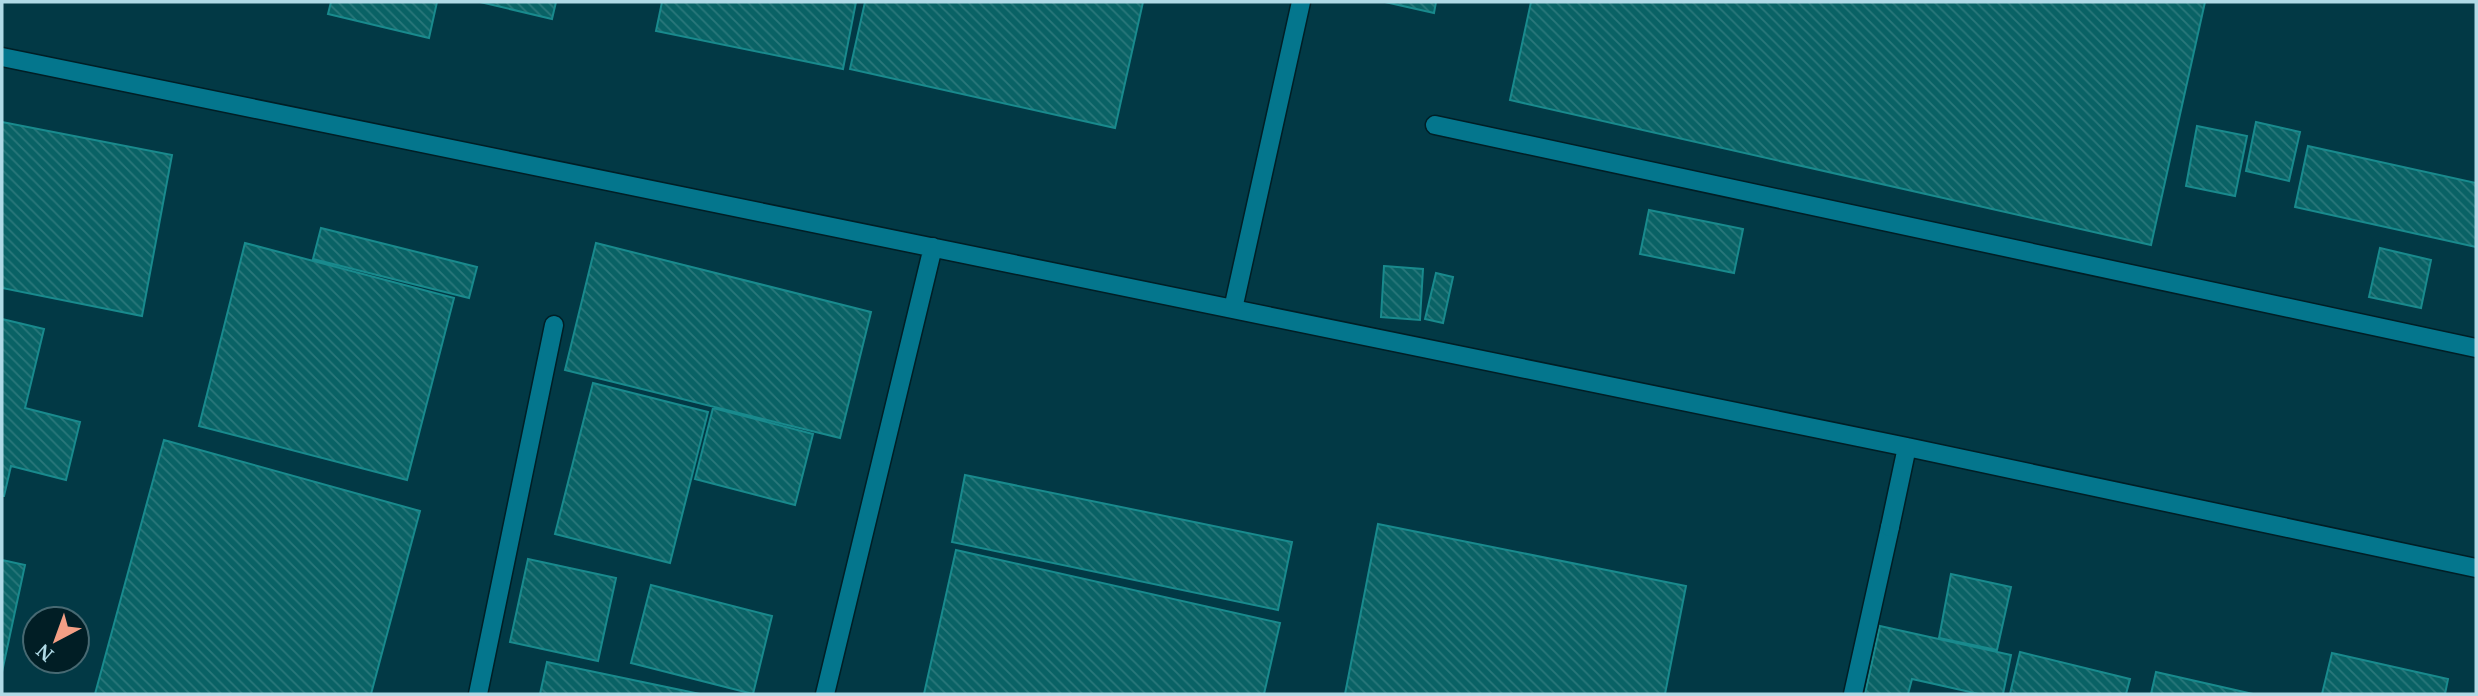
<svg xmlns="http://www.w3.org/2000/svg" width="2478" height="696" font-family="'Noto Serif',serif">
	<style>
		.building { fill: url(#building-back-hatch); stroke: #198a8d; stroke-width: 2 }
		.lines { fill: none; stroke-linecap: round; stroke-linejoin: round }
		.service-casing { stroke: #011e25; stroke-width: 21 }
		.minor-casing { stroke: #011e25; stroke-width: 21 }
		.service { stroke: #04768d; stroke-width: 18 }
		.minor { stroke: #04768d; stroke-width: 18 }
	</style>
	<defs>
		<pattern id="building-back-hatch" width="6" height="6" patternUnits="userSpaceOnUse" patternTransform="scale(1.75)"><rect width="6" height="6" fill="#096265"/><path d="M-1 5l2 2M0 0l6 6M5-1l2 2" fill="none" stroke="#2a787b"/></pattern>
	</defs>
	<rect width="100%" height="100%" fill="#023945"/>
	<path class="building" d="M331 2H437L429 38 328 14Z
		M480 2H556L552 19Z
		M662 2H856L843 69 656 31Z
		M865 2H1143L1115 128 850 69Z
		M1385 2H1436L1434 13Z
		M1531 2H2205L2151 245 1510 100Z
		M2 122 172 155 142 316 2 288Z
		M2256 122 2300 132 2289 181 2246 171Z
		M2197 126 2247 136 2235 196 2186 186Z
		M2308 146 2476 183V247L2295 207Z
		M1649 210 1743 229 1734 273 1640 254Z
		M321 228 477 267 469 298 313 259Z
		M245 243 454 298 407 480 199 426Z
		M596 243 871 312 840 438 565 370Z
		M2380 248 2431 260 2421 308 2369 297Z
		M1384 266 1423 269 1420 320 1381 317Z
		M1436 273 1453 277 1443 323 1425 319Z
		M2 319 44 329 25 408 80 422 66 480 11 466 4 496H2Z
		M593 383 708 412 670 563 555 534Z
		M713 408 813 434 795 505 695 479Z
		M164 440 420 511 371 694H95Z
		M965 475 1292 542 1278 610 952 542Z
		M1378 524 1686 586 1665 694H1345Z
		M956 550 1280 623 1264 694H924Z
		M528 559 616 578 598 661 510 642Z
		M2 560 25 565 2 672Z
		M1951 574 2011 587 1997 650 1939 638Z
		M651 585 772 616 753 694 631 663Z
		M1880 626 2011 655 2003 694H1979L1912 679 1908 694H1865Z
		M2020 652 2130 679 2126 694H2010Z
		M2332 653 2448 679 2445 694H2322Z
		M547 662 700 694H540Z
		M2156 672 2253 694H2151Z"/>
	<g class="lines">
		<defs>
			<path id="service" d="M1435 125 2476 348
				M478 694 554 325
				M1853 694 1890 527"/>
			<path id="minor" d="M2 57 1907 447 2476 568
				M1233 309 1301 2
				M1890 527 1907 447
				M825 694 933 247"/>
		</defs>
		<use href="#service" class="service-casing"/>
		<use href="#minor" class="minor-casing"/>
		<use href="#service" class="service"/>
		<use href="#minor" class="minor"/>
	</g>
	<rect width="2478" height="696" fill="none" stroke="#b0dae6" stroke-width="7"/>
	<g transform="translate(56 640) rotate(221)"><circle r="33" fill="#011e25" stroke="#476972" stroke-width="2"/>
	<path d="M0-5L12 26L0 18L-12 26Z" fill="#f39f85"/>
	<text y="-10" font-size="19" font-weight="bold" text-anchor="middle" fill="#b0dae6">N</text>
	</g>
</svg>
